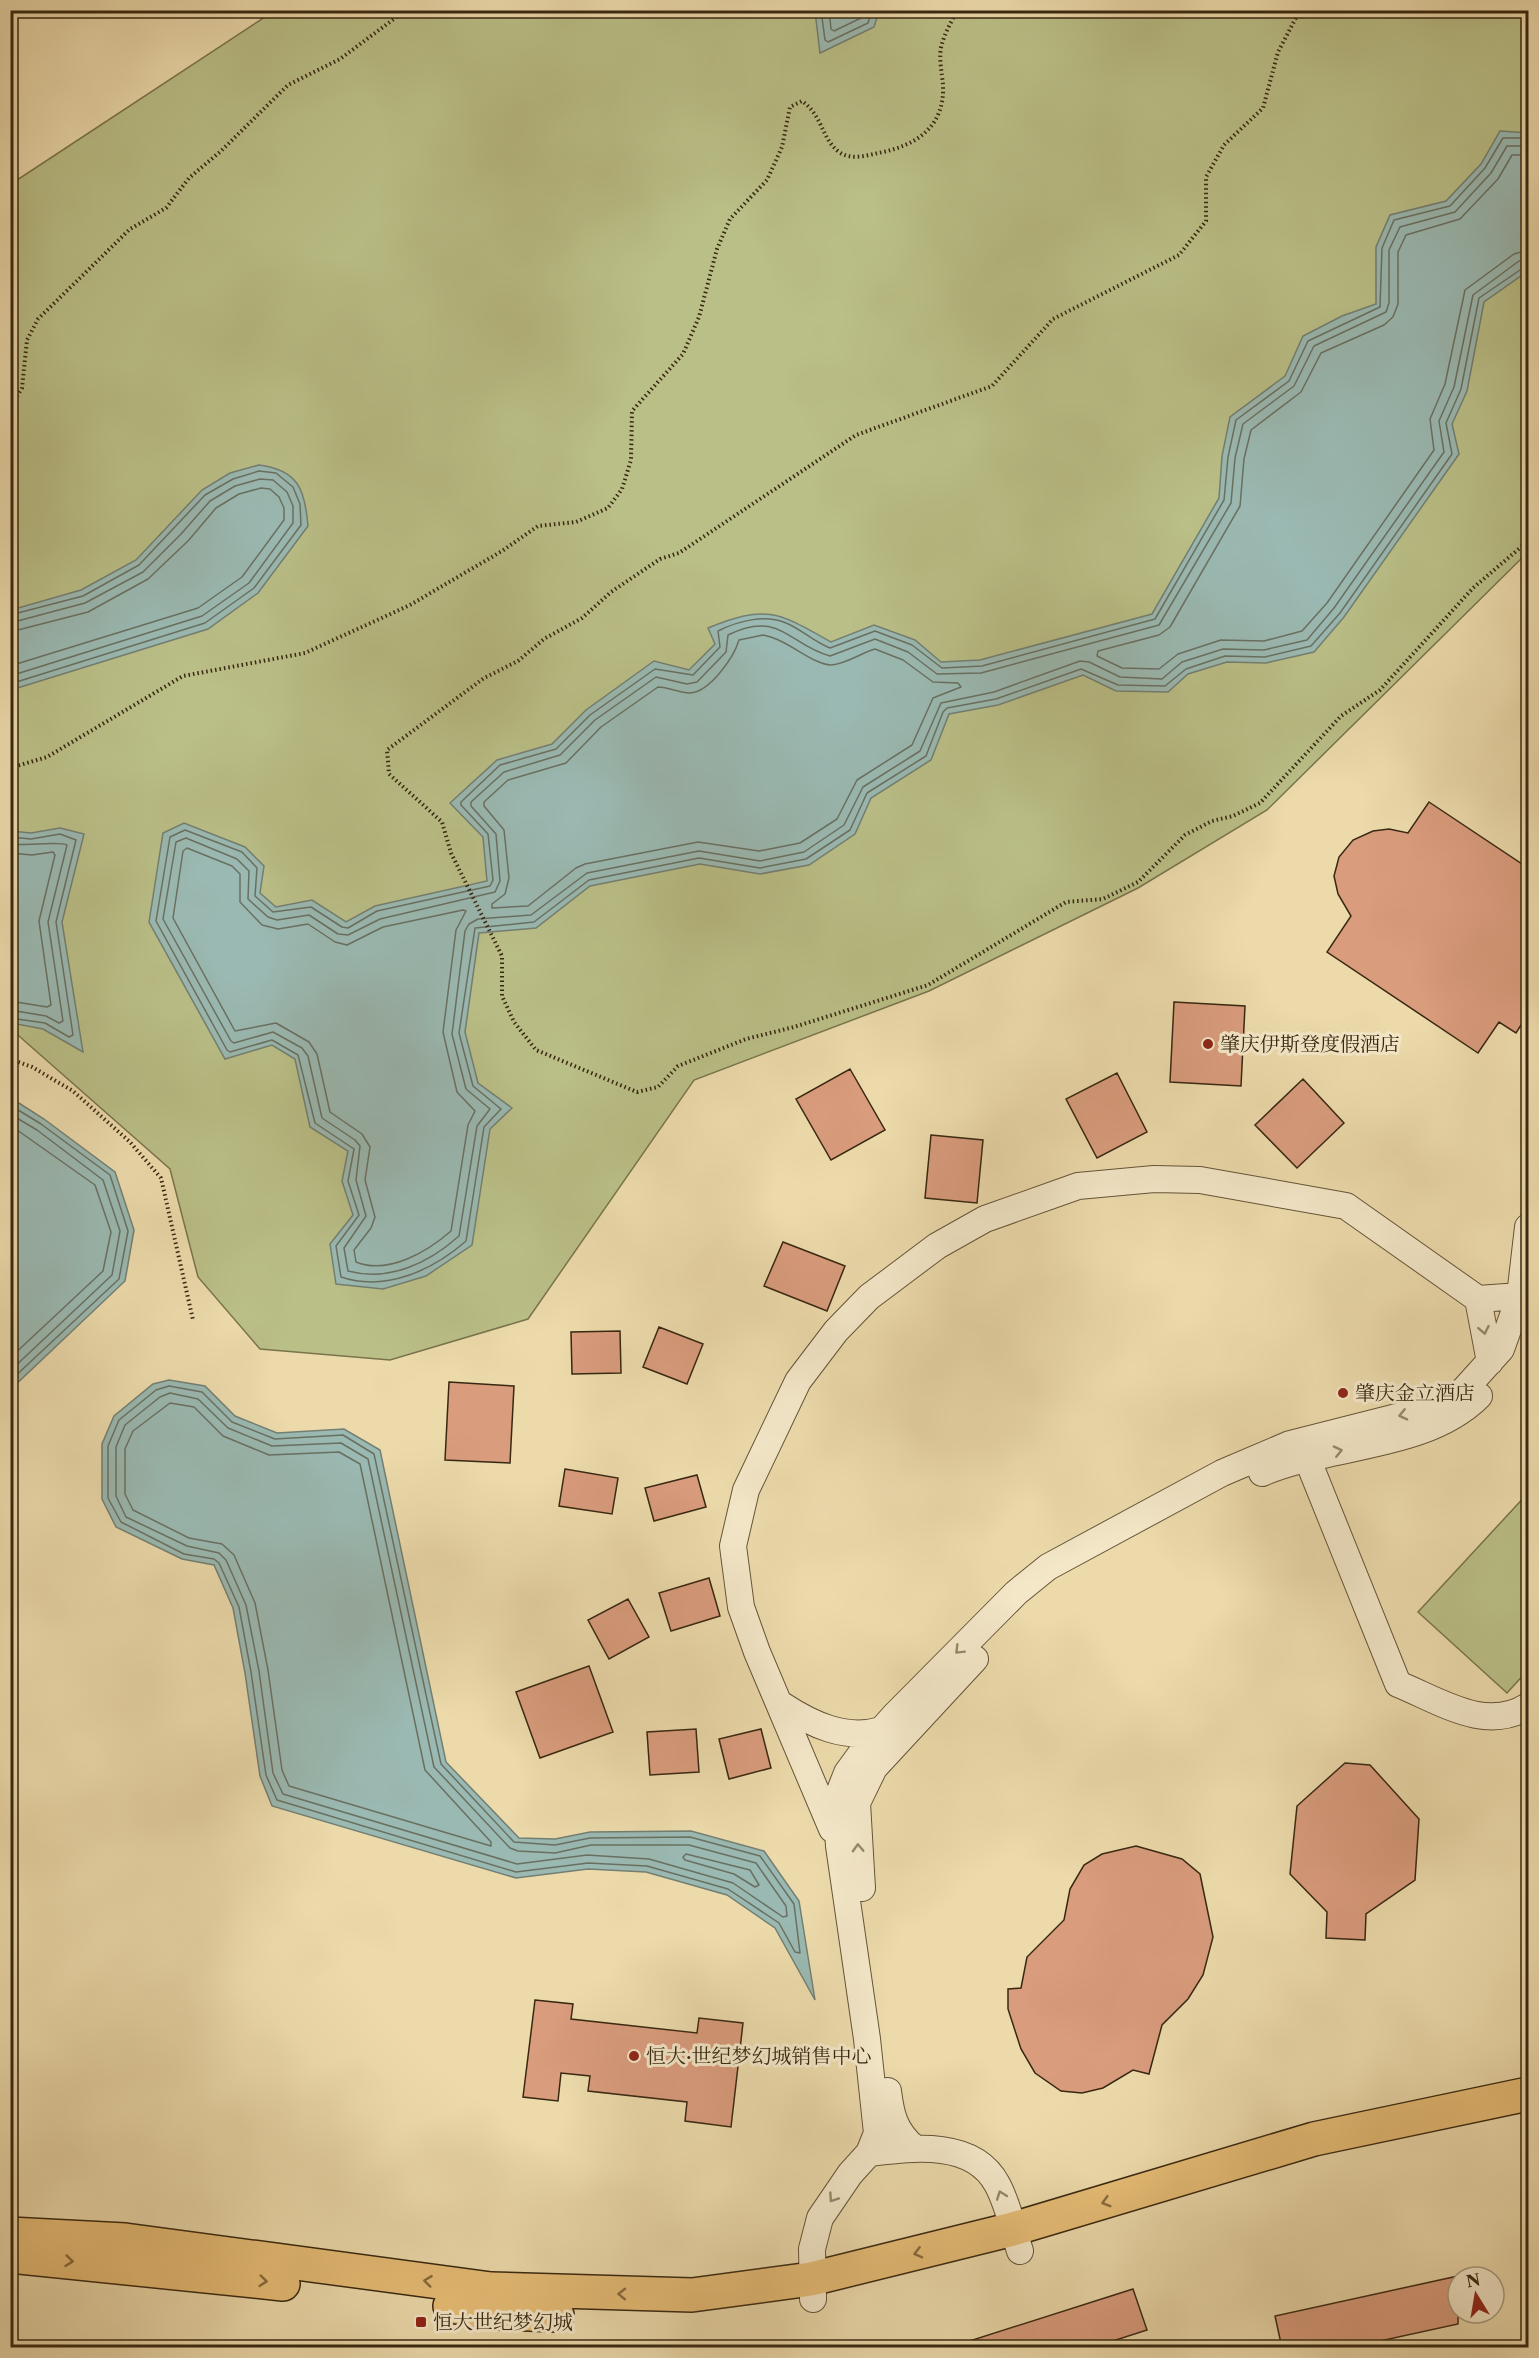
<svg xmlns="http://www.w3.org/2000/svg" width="1539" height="2358" font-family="'Libre Caslon Text','Noto Serif SC',serif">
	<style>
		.green { fill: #babf87; stroke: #79744c; stroke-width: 1.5 }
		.water { fill: #9ab9b2; stroke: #737f72; stroke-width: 1.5 }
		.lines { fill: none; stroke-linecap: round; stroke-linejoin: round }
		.shore { stroke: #697062; stroke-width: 1.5 }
		.building { fill: #d99c7d; stroke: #382811; stroke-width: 1.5 }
		.minor-casing { stroke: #655438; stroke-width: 28 }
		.major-casing { stroke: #382811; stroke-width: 36 }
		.path { stroke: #382811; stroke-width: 4; stroke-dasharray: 1.5 3; stroke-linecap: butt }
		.minor { stroke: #f3e7c8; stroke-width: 26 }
		.major { stroke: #e6bd76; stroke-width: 33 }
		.oneway { stroke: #96886c }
		.oneway2 { stroke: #866b3e }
		.poi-dot { fill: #8f2418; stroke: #f3e7c8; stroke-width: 2 }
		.labels { text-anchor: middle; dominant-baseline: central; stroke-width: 6; stroke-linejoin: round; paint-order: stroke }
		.poi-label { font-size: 20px; fill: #382811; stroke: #f3e7c8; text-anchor: start }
	</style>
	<rect width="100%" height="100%" fill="#ecdaab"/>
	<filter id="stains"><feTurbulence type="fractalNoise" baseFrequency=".00333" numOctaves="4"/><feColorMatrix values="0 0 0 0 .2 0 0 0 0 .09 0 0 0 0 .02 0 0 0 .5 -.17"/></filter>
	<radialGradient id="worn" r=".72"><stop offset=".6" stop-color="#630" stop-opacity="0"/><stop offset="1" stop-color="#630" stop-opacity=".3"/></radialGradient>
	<path class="green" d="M274 11H1528V552L1267 810 1138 888 929 991 694 1080 528 1319 390 1360 260 1349 198 1277 170 1169 11 1029V184Z
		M1528 1493V1670L1507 1693 1418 1612Z"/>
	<path class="water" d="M815 11V10L879 11 874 27 820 53Z
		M1500 131 1528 133V271L1484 302 1467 391 1452 424 1459 454 1344 617 1314 652 1266 663 1227 662 1188 674 1168 692 1116 691 1083 675 998 705 949 714 931 760 871 798 855 834 809 865 760 874 700 864 590 886 536 928 479 933 465 1032 478 1083 512 1108 490 1129 472 1245 426 1276 383 1289 336 1284 330 1244 353 1215 342 1181 348 1151 310 1127 295 1059 272 1045 225 1059 149 922 163 833 184 823 245 847 264 866 260 893 276 907 312 900 346 922 375 906 487 881 483 837 450 803 497 760 552 744 586 710 654 661 689 670 715 644 708 628C767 604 778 612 831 642L874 625 915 640 941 662 980 660 1152 614 1219 498 1222 456 1230 417 1285 376 1303 336 1342 316 1376 304V247L1390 215 1446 201 1481 164Z
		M259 465C298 470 305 489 308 526L258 593 208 629 11 690V610L81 590 136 560 202 490 230 473Z
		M60 828 84 834 62 922 83 1052 43 1029 11 1023V831L31 833Z
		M11 1098 44 1119 115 1172 134 1230 125 1281 11 1389Z
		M169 1380 205 1386 235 1416 277 1433 344 1429 380 1450 446 1762 519 1838 555 1839 590 1832 691 1831 764 1851 799 1901 815 2000 775 1928 727 1895 646 1872 588 1869 516 1878 272 1806 260 1776 245 1673 233 1608 214 1565 182 1559 116 1527 102 1499V1444L114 1416 153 1384Z"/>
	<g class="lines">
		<path class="shore" d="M821 10 825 40 828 42 868 23 872 10
			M829 10 831 29 834 31 861 18 864 10
			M1528 138H1503L1485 168 1450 206 1394 220 1382 248 1380 307 1308 341 1289 381 1236 420 1228 457 1224 500 1155 619 982 666 942 668 912 645 875 631 830 648C814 642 801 629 786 623 764 614 738 621 718 631L720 647 693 675 655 669 590 715 556 749 500 765 461 802V805L488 834 493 880 490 886 377 911 348 928 342 927 311 907 273 912 255 896 257 868 242 852 185 830 170 837 156 921 227 1050 230 1052 272 1040 298 1055 315 1123 354 1149 348 1181 359 1215 336 1246 341 1277C386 1292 433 1270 466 1241L484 1127 501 1109 473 1086 459 1033 475 928 534 922 589 880 699 858 760 868 806 859 850 830 867 793 926 756 943 712 947 708 996 699 1081 669 1118 685 1165 686 1186 669 1225 656 1265 657 1311 646 1340 613 1452 454 1446 423 1461 389 1479 298 1523 268 1528 267
			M1528 146H1507L1491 173 1455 212 1400 227 1389 250V303L1386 312 1314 346 1294 386 1243 424 1235 458 1231 503 1159 625 981 673 937 674 908 652 875 639 830 656C790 646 780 609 728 635L726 652 697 682 687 684 656 677 595 720 560 755 504 772 471 802V806L496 834 500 881 495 892 380 919 348 935 338 934 309 915 277 920 268 917 248 899 249 871 237 859 186 838 176 842 163 919 231 1041 234 1043 273 1032 302 1048 308 1056 322 1118 355 1140 360 1146 356 1180 366 1216 344 1248 348 1271C389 1282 429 1263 459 1236L477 1126 490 1109 466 1089 452 1034 465 931 469 924 478 919 531 915 587 873 699 851 760 861 804 852 844 825 863 787 920 751 941 703 994 692 1080 661 1089 662 1120 677 1162 679 1182 662 1223 649 1264 650 1307 640 1334 608 1444 452 1439 421 1454 387 1473 295 1519 261 1528 259
			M1528 155H1512L1498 179 1460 219 1406 235 1398 252V304L1393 317 1384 325 1321 353 1301 392 1251 430 1244 459 1240 506 1170 627 1159 635 1098 651 1097 656 1122 668 1159 669 1178 654 1221 640 1264 641 1302 631 1327 603 1434 450 1430 419 1445 384 1465 290 1514 254 1528 250
			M10 615 83 596 139 565 205 495 233 479 259 471 276 473 293 487 300 504 301 525 254 588 205 623 10 684
			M10 623 85 603 143 572 181 534 210 501 235 486 260 479 273 480 287 492 293 506V523L249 583 202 616 10 676
			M10 632 88 612 148 579 188 541 216 508 239 494 261 488 270 489 279 497 284 508V520L242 577 198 608 10 666
			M763 635C787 639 813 665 831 665 846 664 861 653 875 649L903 660 933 682 958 683 961 687 933 698 912 745 857 780 837 819 800 843 759 851 698 842 585 864 576 868 528 906 492 908V904L505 894 509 878 504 830 484 806V802L508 780 566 763 601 727 658 687C669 687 679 693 690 693 710 692 734 657 739 640Z
			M10 837 31 839 60 834 76 840 56 922 73 1035 69 1037 45 1023 10 1018
			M10 844C23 846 62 841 67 845L48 922 63 1021 59 1023 46 1016 10 1010
			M187 848 232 866 240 874V902L262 925 278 929 308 924 335 942 347 945 383 927 463 910 466 911 456 930 443 1032 457 1092 475 1111 468 1125 451 1231C427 1252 388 1275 356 1262L354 1250 371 1228 375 1217 365 1180 370 1147 362 1134 330 1112 317 1054 309 1042 276 1023 235 1031 173 918 183 851Z
			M10 853 32 855 53 852 55 855 39 921 51 1005 47 1007 10 1001
			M10 1105 41 1124 110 1175 128 1231 119 1279 10 1381
			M10 1114 37 1130 103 1180 120 1231 112 1275 10 1371
			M10 1125 95 1185 111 1232 103 1271 10 1358
			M169 1386 202 1392 232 1422 275 1439 343 1435 374 1454 441 1764 514 1842 555 1845 590 1838 690 1837 760 1856 794 1904 800 1953 795 1952 779 1923 728 1889 647 1866 588 1863 516 1872 277 1800 266 1775 251 1672 239 1607 219 1563 214 1559 184 1554 121 1522 108 1498V1446L119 1420 156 1390Z
			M170 1393 198 1399 228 1428 272 1446 341 1443 368 1459 434 1767 510 1848 518 1851 555 1853 591 1845H689L756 1863 786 1906 787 1916 783 1917 733 1883 649 1859 587 1855 517 1864 283 1794 273 1773 259 1671 246 1605 226 1560 219 1553 187 1546 126 1517 116 1496V1447L125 1425 160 1397Z
			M170 1403 194 1407 223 1436 269 1455 339 1452 360 1464 425 1770 491 1842V1846L289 1786 282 1770 268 1670 255 1603 234 1555 222 1544 189 1538 133 1510 125 1494V1449L133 1431Z
			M686 1854 750 1870 759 1885 755 1887 734 1874 685 1860 683 1857Z"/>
	</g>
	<path class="building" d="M1429 802 1528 868V1014L1516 1033 1499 1022 1478 1053 1327 952 1351 916 1338 894 1334 876 1339 857 1353 840 1373 831 1389 829 1408 833Z
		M1174 1002 1245 1006 1241 1086 1170 1082Z
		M850 1069 885 1130 831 1160 796 1099Z
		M1117 1073 1147 1132 1097 1158 1066 1099Z
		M1303 1079 1344 1123 1297 1168 1255 1125Z
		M931 1135 983 1140 977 1203 925 1198Z
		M783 1242 845 1266 827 1311 764 1286Z
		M659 1327 703 1344 687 1384 643 1367Z
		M620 1331 621 1373 572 1374 571 1332Z
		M449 1382 514 1386 510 1463 445 1460Z
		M565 1469 618 1478 612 1514 559 1506Z
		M697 1475 706 1507 654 1521 645 1488Z
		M709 1578 720 1616 671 1631 659 1593Z
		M628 1599 649 1637 609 1659 588 1620Z
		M589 1666 613 1732 540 1758 516 1692Z
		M696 1729 699 1772 650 1775 647 1732Z
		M761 1729 771 1768 729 1779 719 1739Z
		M1345 1763 1370 1765 1419 1819 1415 1880 1366 1914 1365 1940 1326 1938 1327 1912 1290 1874 1297 1806Z
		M1136 1846 1182 1859 1200 1874 1213 1937 1203 1975 1188 1999 1162 2025 1149 2074 1133 2070 1103 2088 1082 2093 1061 2091 1035 2073 1021 2049 1008 2009V1989L1021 1988 1027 1957 1064 1920 1070 1889 1084 1865 1102 1854Z
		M535 2000 573 2004 571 2019 697 2033 699 2018 743 2023 731 2127 685 2121 687 2102 588 2091 590 2076 561 2073 558 2101 523 2097Z
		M1458 2276V2324L1348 2348H1282L1275 2316Z
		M1133 2289 1147 2330 1091 2348H960V2344Z"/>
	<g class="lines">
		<defs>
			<path id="minor" d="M1490 1362 1478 1299 1520 1296
				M1307 1458 1398 1684C1440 1701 1486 1733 1528 1706
				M1262 1473C1330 1444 1426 1449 1479 1396
				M782 1705C811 1724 846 1741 881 1730
				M832 1829 757 1652 741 1607 733 1546 746 1490 798 1381 836 1331 869 1297 937 1246 985 1219 1078 1186 1154 1179 1200 1180 1346 1206 1478 1299
				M862 1888 857 1803 874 1768 975 1659
				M888 2091C891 2116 895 2131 914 2148
				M869 2153C911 2148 973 2139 997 2184 1008 2204 1013 2229 1020 2251
				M813 2299 812 2249 820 2218 850 2174 869 2153 877 2133 867 2039 839 1846 836 1801 847 1773 863 1751 895 1715 1016 1593 1048 1567 1222 1473 1290 1444 1420 1411 1463 1391 1501 1349 1520 1296 1528 1227"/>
			<path id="major" d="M10 2234 125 2240 491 2289 692 2295 811 2279 1013 2229 1314 2139 1528 2094
				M10 2256 283 2284
				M450 2306 498 2313 557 2315"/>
		</defs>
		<use href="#minor" class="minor-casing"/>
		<use href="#major" class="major-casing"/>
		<path class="path" d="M1300 10 1278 52 1263 108 1224 145 1206 177V221L1179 255 1053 319 992 386 856 435 679 553 660 559 611 592 582 618 544 639 518 661 484 678 387 750 389 774 442 822 451 853 502 956V996L514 1022 536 1050 637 1092 658 1087 678 1066 746 1039 794 1027 928 985 1066 902 1103 899 1138 882 1185 835 1212 821 1233 816 1260 803 1341 716 1380 690 1473 588 1528 541
			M10 408 22 388 27 340 38 319 130 229 166 208 189 178 221 151 288 85 340 59 406 10
			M10 768 47 757 183 676 305 653 410 605 502 551 538 526 576 522 608 508 622 489 631 460 632 411 683 354 699 317 717 249 730 219 767 180 782 147 790 107 802 101C823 116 821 138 839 152 850 160 866 156 878 153 916 146 945 127 943 85 942 73 938 55 942 44 945 32 952 21 957 10
			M10 1059 32 1067 73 1091 129 1141 161 1178 193 1320"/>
		<use href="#minor" class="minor"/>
		<use href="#major" class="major"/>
	</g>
	<defs><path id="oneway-chevron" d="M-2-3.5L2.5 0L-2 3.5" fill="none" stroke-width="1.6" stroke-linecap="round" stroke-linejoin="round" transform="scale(1.5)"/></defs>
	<g class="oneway">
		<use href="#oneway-chevron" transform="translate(1484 1330) rotate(79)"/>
		<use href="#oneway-chevron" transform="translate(1403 1415) rotate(167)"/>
		<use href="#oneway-chevron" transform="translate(1338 1451) rotate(-13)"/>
		<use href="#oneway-chevron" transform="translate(959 1650) rotate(135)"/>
		<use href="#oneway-chevron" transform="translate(858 1848) rotate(-92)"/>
		<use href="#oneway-chevron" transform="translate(1001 2195) rotate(-110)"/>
		<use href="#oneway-chevron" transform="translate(833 2198) rotate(124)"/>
	</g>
	<g class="oneway2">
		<use href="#oneway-chevron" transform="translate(1106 2202) rotate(164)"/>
		<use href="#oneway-chevron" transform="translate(918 2253) rotate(166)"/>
		<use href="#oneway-chevron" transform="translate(69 2261) rotate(6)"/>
		<use href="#oneway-chevron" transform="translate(263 2281) rotate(6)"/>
		<use href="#oneway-chevron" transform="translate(428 2281) rotate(-173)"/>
		<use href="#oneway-chevron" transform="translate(622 2294) rotate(-179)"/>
	</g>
	<g class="poi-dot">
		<circle cx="1208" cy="1044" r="6"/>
		<circle cx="1343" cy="1393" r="6"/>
		<circle cx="634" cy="2056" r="6"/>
		<rect x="415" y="2316" width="12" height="12" rx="3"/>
	</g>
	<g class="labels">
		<g class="poi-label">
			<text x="1220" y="1044">肇庆伊斯登度假酒店</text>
			<text x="1355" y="1393">肇庆金立酒店</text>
			<text x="646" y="2056">恒大·世纪梦幻城销售中心</text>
			<text x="433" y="2322">恒大世纪梦幻城</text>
		</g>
	</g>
	<rect width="1539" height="2358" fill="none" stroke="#ecdaab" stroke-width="36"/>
	<rect x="12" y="12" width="1515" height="2334" fill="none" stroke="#382811" stroke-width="3"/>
	<rect x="18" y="18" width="1503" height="2322" fill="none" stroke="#382811" stroke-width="1.5"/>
	<g transform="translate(1476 2295) rotate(349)"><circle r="28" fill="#f3e7c8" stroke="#a89b7f" stroke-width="1.5"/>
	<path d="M0-4.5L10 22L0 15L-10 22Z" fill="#8f2418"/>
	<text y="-9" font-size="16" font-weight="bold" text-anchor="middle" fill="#382811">N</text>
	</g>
	<rect width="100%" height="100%" filter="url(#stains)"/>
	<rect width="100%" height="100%" fill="url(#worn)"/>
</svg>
